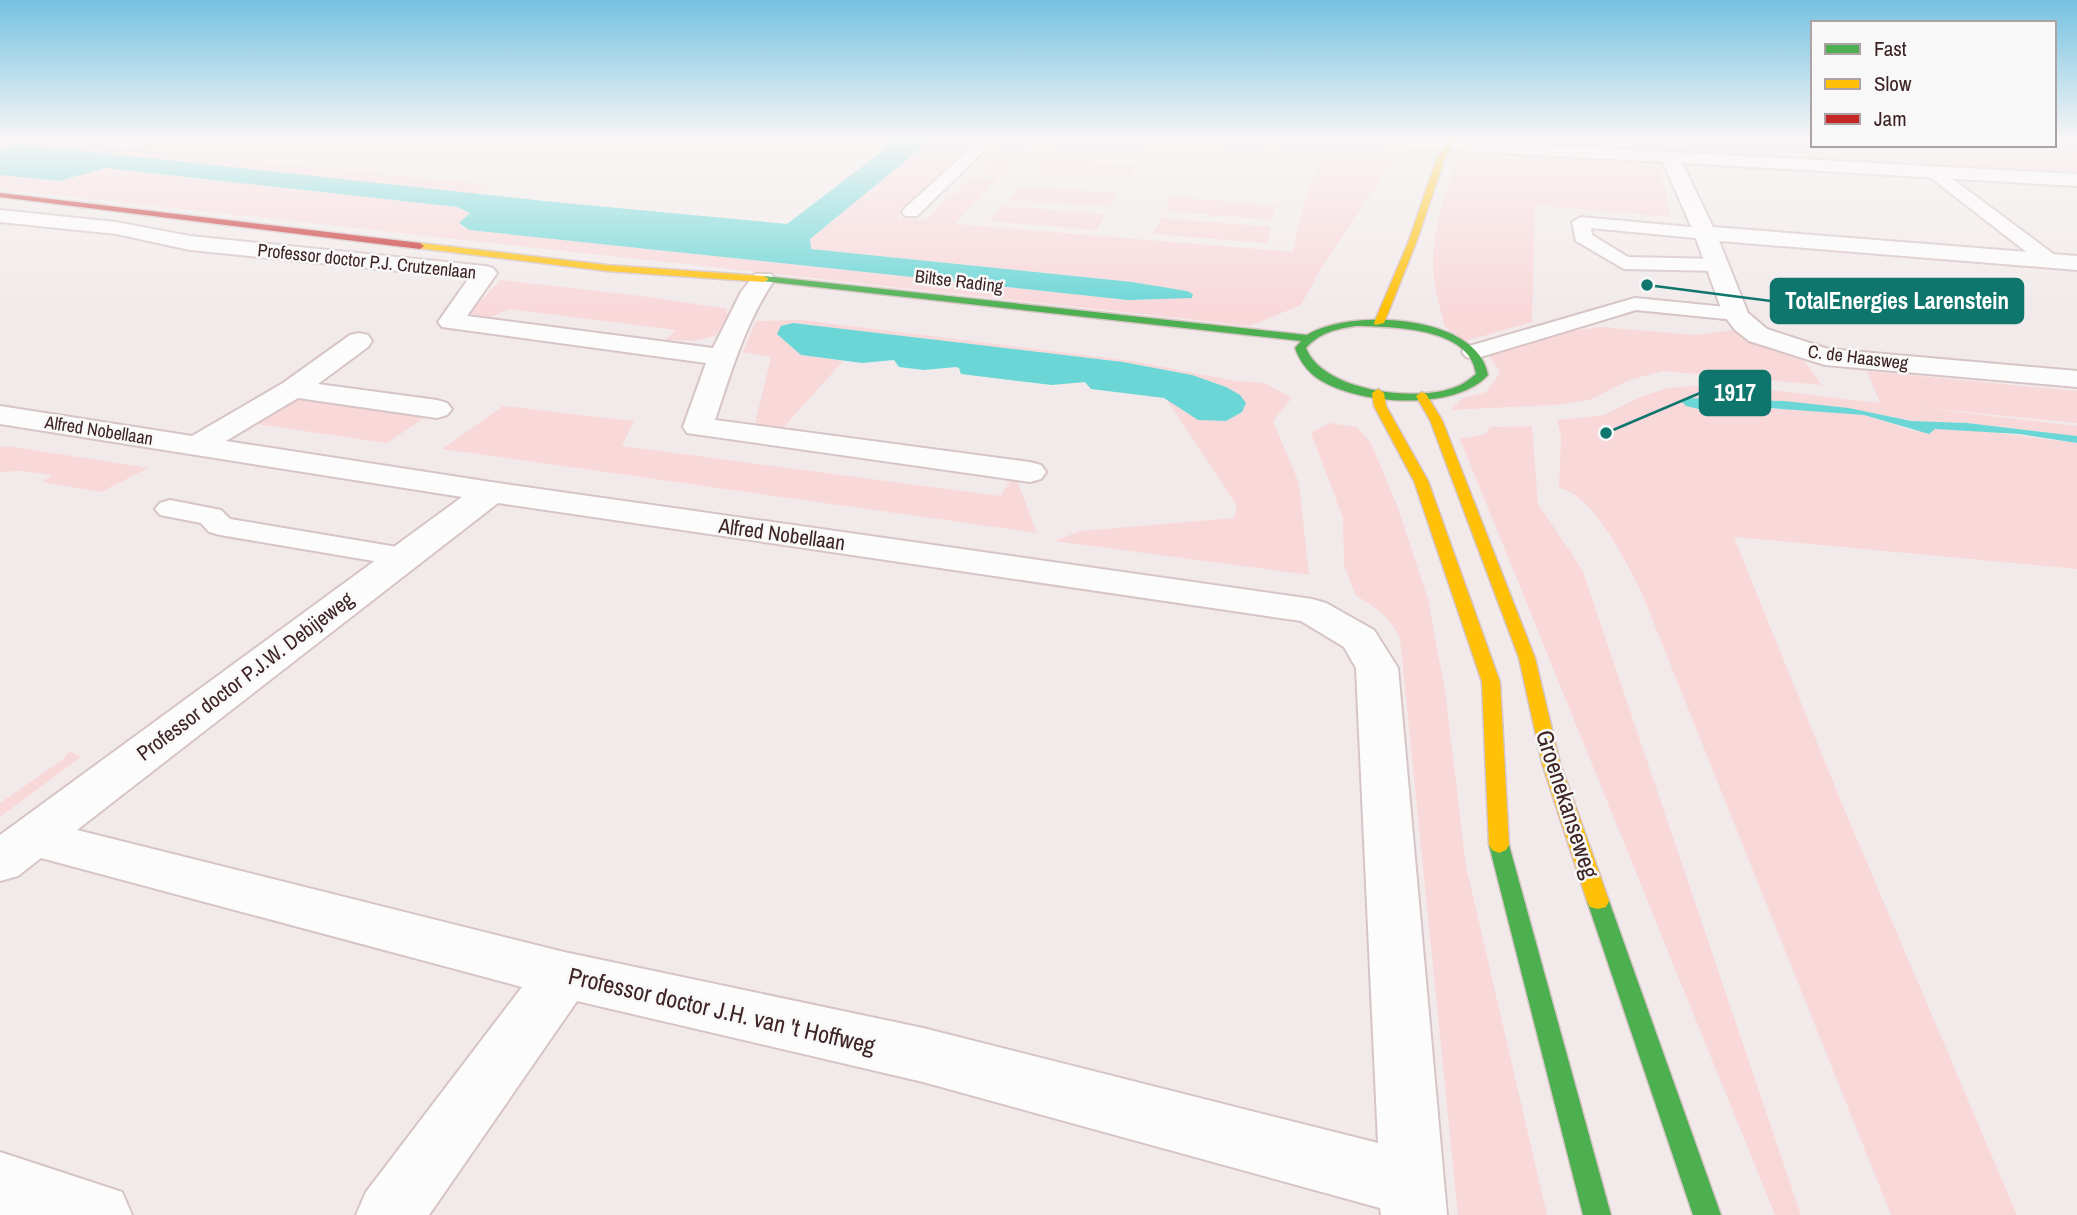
<svg xmlns="http://www.w3.org/2000/svg" width="2077" height="1215" font-family="'Archivo Narrow',sans-serif">
	<style>
		.green { fill: #f9d8da }
		.water { fill: #6ad6d6 }
		.lines { fill: none; stroke-linecap: round; stroke-linejoin: round }
		.lane-casing { stroke: #d7c4c5; stroke-width: 4 }
		.street-casing { stroke: #d7c4c5; stroke-width: 4 }
		.fast-casing { stroke: #d7c4c5; stroke-width: 3 }
		.slow-casing { stroke: #d7c4c5; stroke-width: 3 }
		.jam-casing { stroke: #d7c4c5; stroke-width: 3 }
		.lane { fill: #fdfcfc; fill-rule: evenodd }
		.street { fill: #fdfcfc; fill-rule: evenodd }
		.fast { fill: #4caf50; fill-rule: evenodd }
		.slow { fill: #ffc107; fill-rule: evenodd }
		.jam { fill: #c62828; fill-rule: evenodd }
		.labels { text-anchor: middle; dominant-baseline: central; stroke-width: 5; stroke-linejoin: round; paint-order: stroke }
		.far-street-label { font-size: 18px; fill: #3e2325; stroke: #f8f8f8 }
		.street-label { font-size: 21px; fill: #3e2325; stroke: #f8f8f8 }
		.near-street-label { font-size: 24px; fill: #3e2325; stroke: #f8f8f8 }
		.leader { fill: none; stroke: #0f766e; stroke-width: 2.5 }
		.callout-dot { fill: #0f766e; stroke: #f8f8f8; stroke-width: 2.5 }
		.callout { fill: #0f766e; stroke: #0f766e; stroke-width: 2.5 }
		.callout-label { font-size: 23px; text-anchor: middle; font-weight: bold; fill: #fff }
	</style>
	<rect width="100%" height="100%" fill="#f2eaea"/>
	<path class="green" d="M0 140H43L495 185 476 194 20 144 0 148Z
		M931 140H981L896 218 926 220 971 177 998 179 955 224 1293 252 1304 202 1324 155 1280 152 1286 140 1384 144 1392 162 1320 270 1301 305 1250 326 0 189V175L59 181 106 168 457 207 470 213 460 226 469 230 1128 300 1187 291 1132 282 811 249 810 239Z
		M1010 140H1037L1005 173 979 171Z
		M1078 140H1266L1260 152Z
		M1501 140H1813V145H2054V140H2077V176L1652 151 1500 146Z
		M1059 143 1148 148 1141 160 1049 153Z
		M1485 153 1628 161 1659 168 1671 217 1535 205 1532 322 1466 341 1445 327C1441 311 1436 295 1434 278 1429 243 1444 192 1458 160L1468 154Z
		M1044 159H1045L1137 165 1129 177 1034 171Z
		M1020 186 1119 193 1110 207 1008 200Z
		M1172 197 1276 205 1272 220 1164 211Z
		M1002 206 1106 214 1096 230 989 221Z
		M1161 218 1271 227 1267 243 1153 234Z
		M501 280 658 298 727 309V320L715 336 693 341 665 340 676 330 509 309 489 318 469 313Z
		M802 320 1132 361 1236 381 1265 383 1292 398 1273 421 1299 483 1309 575 1054 541 1081 531 1234 518 1237 506 1167 400 1192 375 1123 362 793 323 801 355 843 361 783 428 755 423 771 357 743 352 756 321Z
		M1600 327 1696 335 1734 330 1757 343 1804 361 1822 385 1662 371 1627 381 1590 400 1554 405 1451 410 1463 398 1486 392 1500 373 1488 354 1555 333Z
		M1867 371 2077 391V423L1913 407 2077 426V436L1967 423 1911 421 1849 408 1705 398 1699 409H1796L1865 415 1914 431 1935 429 1976 430 2077 443V569L1734 537 1842 804 2017 1215H1891L1641 591C1625 561 1594 495 1559 488L1561 437 1557 420 1604 415 1640 397 1668 388 1719 384 1880 403Z
		M323 396 430 414 387 443 248 423 291 400Z
		M503 406 634 421 622 446 1000 496 1015 475 1037 533 442 449Z
		M1329 423 1357 427 1371 443 1397 505 1428 599 1445 691 1466 866 1547 1215H1458L1400 639C1390 617 1377 607 1356 596L1344 565 1343 518 1311 433Z
		M1532 426 1538 504 1582 569 1801 1215H1775L1460 439 1485 434 1490 427Z
		M8 446 148 468 101 492 42 482 52 475 21 471 0 472V447Z
		M70 751 81 757 0 817V803L62 760Z"/>
	<path class="water" d="M897 140H931L810 239 811 249 1132 282 1187 291 1193 294 1192 298 1128 300 469 230 459 223 470 213 457 207 106 168 59 181 0 175V148L20 144 554 202 787 224Z
		M793 323 1123 362 1192 375 1226 387 1240 395 1246 403 1242 412 1226 421 1198 420 1164 398 1091 389 1085 382 1052 385 961 374 959 368 956 367 924 370 899 367 894 360 862 363 801 355 777 334 781 326Z
		M1686 398 1784 401 1849 408 1911 421 1967 423 2077 436V443L2019 434 1935 429 1929 434 1864 415 1769 408 1699 409 1686 406 1681 401Z"/>
	<g class="lines">
		<defs>
			<path id="lane" d="M91 140H168L166 143C149 147 103 152 91 140Z
				M980 140H995L917 216H905L902 212 905 208Z
				M1932 166 1938 168 2056 256 2059 260 2056 264H2042L1926 174 1924 171 1926 168Z
				M1581 217 1712 229 1714 233 1712 237 1705 239 1591 228 1592 235 1628 257 1718 259 1728 265 1718 271 1624 269 1576 241 1572 222Z
				M1635 298 1736 308 1744 309 1747 314 1744 319 1736 320 1636 310 1474 359 1466 357 1462 352 1466 347Z
				M170 500 221 510 230 519 403 548 414 550 419 557 414 564 403 566 220 535 209 532 201 523 160 515 155 509 160 503Z"/>
			<path id="street" d="M1350 140H1447L2077 174V186L1682 163 1713 227 2077 256V270L1719 241 1748 313 1767 329 1828 349 2077 371V387L1825 365 1749 341 1735 330 1723 314 1694 233 1663 162 1359 145Z
				M0 210 116 222 190 236 485 266 493 268 497 273 467 316 713 348 741 292 755 274H771L775 279C746 321 731 372 715 420L1030 462 1041 465 1046 472 1041 479 1030 482 687 433 683 427 706 363 442 327 438 322 469 278 190 250 116 234 0 222Z
				M359 333 368 335 372 341 368 347 318 384 437 400 447 403 452 409 447 415 437 418 298 398 226 441 491 482 1312 599 1326 603 1374 630 1398 668 1447 1215H1381L1380 1208 923 1082 577 1001 429 1215H356L366 1192 522 987 41 858 18 876 0 881V835L462 497 0 424V406L192 436 283 383 350 335ZM498 503 1301 621 1344 647 1356 668 1378 1143 923 1028 564 952 77 830Z
				M0 1152 122 1192 132 1215H0Z"/>
			<path id="fast" d="M764 276 1307 335C1349 308 1478 314 1488 375 1454 413 1350 405 1313 375 1304 367 1299 359 1295 348L1301 341 761 281 759 279ZM1356 326C1393 327 1470 327 1476 374 1469 380 1462 385 1453 388 1414 402 1323 391 1306 348 1319 333 1336 329 1356 326Z
				M1499 837 1506 840 1509 845 1611 1215H1583L1489 845 1492 840Z
				M1598 893 1606 895 1609 901 1721 1215H1693L1587 901 1590 895Z"/>
			<path id="slow" d="M1449 140H1455L1445 158 1416 243 1384 323 1375 325 1374 323 1408 243 1437 158Z
				M420 243 607 265 764 276 769 279 764 282 607 271 417 248 416 246Z
				M1378 389 1384 393 1386 406 1428 481 1500 682 1509 845 1506 850 1499 853 1492 850 1489 845 1482 682 1414 481 1374 406 1372 393Z
				M1422 392 1426 394 1442 420 1535 658 1560 763 1609 901 1606 907 1598 909 1590 907 1587 901 1542 763 1519 658 1430 420 1416 396Z"/>
			<path id="jam" d="M0 193 420 243 424 246 420 249 0 197Z"/>
		</defs>
		<use href="#lane" class="lane-casing"/>
		<use href="#street" class="street-casing"/>
		<use href="#fast" class="fast-casing"/>
		<use href="#slow" class="slow-casing"/>
		<use href="#jam" class="jam-casing"/>
		<use href="#lane" class="lane"/>
		<use href="#street" class="street"/>
		<use href="#fast" class="fast"/>
		<use href="#slow" class="slow"/>
		<use href="#jam" class="jam"/>
	</g>
	<linearGradient id="sky" x2="0" y2="1"><stop stop-color="#75c2e1"/><stop offset="0.45" stop-color="#f9f6f6"/><stop offset="1" stop-color="#f9f6f6" stop-opacity="0"/></linearGradient>
	<rect width="2077" height="310" fill="url(#sky)"/>
	<g class="labels">
		<g class="far-street-label">
			<text transform="translate(367 261) rotate(6)">Professor doctor P.J. Crutzenlaan</text>
			<text transform="translate(959 281) rotate(7)">Biltse Rading</text>
			<text transform="translate(1858 357) rotate(7)">C. de Haasweg</text>
			<text transform="translate(99 430) rotate(9)">Alfred Nobellaan</text>
		</g>
		<g class="street-label">
			<text transform="translate(782 534) rotate(8)">Alfred Nobellaan</text>
			<text transform="translate(245 676) rotate(-37)">Professor doctor P.J.W. Debijeweg</text>
		</g>
		<g class="near-street-label">
			<text transform="translate(1568 804) rotate(72)">Groenekanseweg</text>
			<text transform="translate(722 1010) rotate(13)">Professor doctor J.H. van 't Hoffweg</text>
		</g>
	</g>
	<path class="leader" d="M1647 285L1771 301M1606 433L1700 393"/>
	<g class="callout-dot">
		<circle cx="1647" cy="285" r="7"/>
		<circle cx="1606" cy="433" r="7"/>
	</g>
	<g class="callout">
		<rect x="1771" y="279" width="252" height="44" rx="7"/>
		<rect x="1700" y="371" width="70" height="44" rx="7"/>
	</g>
	<g class="callout-label">
		<text x="1897" y="309">TotalEnergies Larenstein</text>
		<text x="1735" y="401">1917</text>
	</g>
	<rect x="1811" y="21" width="245" height="126" fill="#f8f8f8" stroke="#aea3a4" stroke-width="2"/>
	<rect x="1825" y="44" width="35" height="10" fill="#4caf50" stroke="#aea3a4" stroke-width="2"/>
	<text x="1874" y="56" font-size="21" fill="#3e2325">Fast</text>
	<rect x="1825" y="79" width="35" height="10" fill="#ffc107" stroke="#aea3a4" stroke-width="2"/>
	<text x="1874" y="91" font-size="21" fill="#3e2325">Slow</text>
	<rect x="1825" y="114" width="35" height="10" fill="#c62828" stroke="#aea3a4" stroke-width="2"/>
	<text x="1874" y="126" font-size="21" fill="#3e2325">Jam</text>
</svg>
